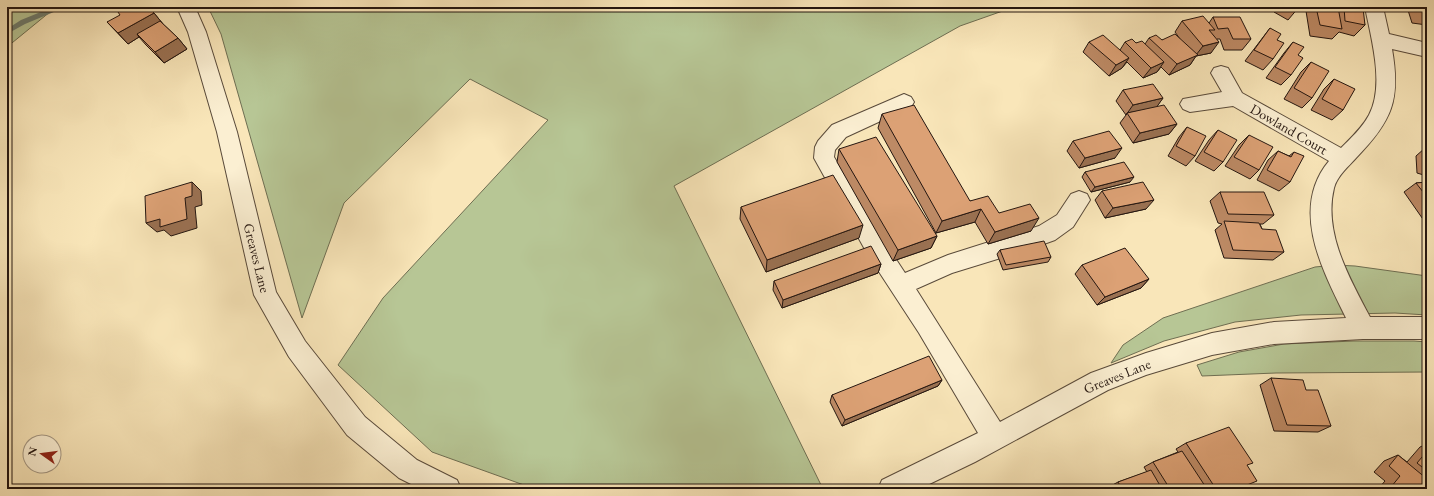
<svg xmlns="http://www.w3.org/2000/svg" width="1434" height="496" font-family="'EB Garamond',serif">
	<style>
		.green { fill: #b7c695; stroke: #6e6e52 }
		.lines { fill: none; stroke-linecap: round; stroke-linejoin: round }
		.stream { fill: #6d7c6f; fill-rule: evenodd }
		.minor-casing { stroke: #594a3a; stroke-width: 2 }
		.minor { fill: #fbefd2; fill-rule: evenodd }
		.wall { fill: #bd8a65; stroke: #241610 }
		.shaded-wall { fill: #9a7152; stroke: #241610 }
		.building { fill: #dca175; stroke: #241610 }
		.labels { text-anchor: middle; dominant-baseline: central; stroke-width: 3.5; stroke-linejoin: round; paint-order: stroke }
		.street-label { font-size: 14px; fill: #241610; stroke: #fbefd2 }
	</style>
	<rect width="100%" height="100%" fill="#f9e6b9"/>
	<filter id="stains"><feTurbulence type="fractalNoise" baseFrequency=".005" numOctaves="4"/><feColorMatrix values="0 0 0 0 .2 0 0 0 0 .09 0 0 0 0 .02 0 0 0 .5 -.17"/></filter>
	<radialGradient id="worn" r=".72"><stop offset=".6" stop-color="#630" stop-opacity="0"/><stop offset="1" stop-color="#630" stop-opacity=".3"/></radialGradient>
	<path class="green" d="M7 7H56L7 47Z
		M208 7H1014L960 26 674 186 823 489H535L432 452 338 365 383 298 548 120 470 79 344 203 302 318 221 34Z
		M1335 265 1355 266 1427 276V315L1395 313 1301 315 1235 322 1164 341 1111 363 1123 345 1163 318 1315 267Z
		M1354 341H1414L1427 342V372L1276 373 1202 376 1197 365 1239 352 1284 344Z"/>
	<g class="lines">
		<path class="stream" d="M53 7H62L61 9 25 24 7 34V29L21 20Z"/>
		<defs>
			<path id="minor" d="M177 7H195L206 32 237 132 276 292 305 341 365 417 417 460 457 480 461 489H421L399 478 347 435 289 357 254 295 217 132 188 32Z
				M1365 7H1383L1389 34 1427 43V57L1392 49C1401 100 1392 121 1356 158 1349 166 1337 176 1334 188 1323 233 1350 279 1370 317H1427V339H1363L1274 344 1212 355 1146 375 1108 390 975 462 919 489H878L882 480 978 433 919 333 868 255 814 158 815 147 818 141 832 125 904 94 911 97 914 102 911 107 846 137 835 150 834 157 884 241 905 273 948 255 1039 226 1057 215 1071 194 1079 191 1087 194 1090 200 1073 227 1055 240 1030 249 952 273 916 289 1000 422 1091 373 1146 353 1212 333 1274 322 1346 318C1323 271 1289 209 1329 161L1233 106 1190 112 1183 109 1180 104 1183 99 1222 92 1211 73 1214 68 1221 66 1228 68 1242 93 1341 148C1351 138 1362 128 1369 115 1385 85 1371 38 1365 7Z"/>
		</defs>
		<use href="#minor" class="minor-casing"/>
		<use href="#minor" class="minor"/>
	</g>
	<path class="wall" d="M1278 7H1299L1288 20 1274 12Z
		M1309 7H1360L1365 25 1354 36 1339 32 1332 39 1310 36 1306 11Z
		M1407 7H1427V25L1412 23Z
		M154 13 163 24 178 38 187 49 164 63 146 45 139 37 128 44 107 22Z
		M1213 17 1251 39 1242 50H1224L1220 39H1217L1211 53 1196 56 1190 65 1169 75 1161 67 1157 72 1143 78 1127 62 1122 68 1109 76 1083 52 1089 42 1120 50 1125 42 1145 44 1149 38 1162 40 1180 39 1175 32 1182 21 1209 23Z
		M1270 28 1277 40 1273 59 1263 70 1245 61Z
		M1293 42 1291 75 1281 85 1266 78 1284 53Z
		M1311 62 1312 98 1302 108 1284 99 1301 72Z
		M1334 79 1343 110 1332 120 1311 110 1324 89Z
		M1123 90 1163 98 1157 106 1177 124 1169 134 1133 143 1120 123 1126 115 1116 101Z
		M882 114 970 201 999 213 1031 231 988 244 975 222 936 233 878 128Z
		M1187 127 1195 156 1186 166 1168 156 1179 137Z
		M1218 130 1223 162 1214 171 1195 161 1209 140Z
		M1427 132V176L1417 173 1416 156 1425 148V133Z
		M1249 135 1259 170 1250 179 1225 166 1239 145Z
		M1073 141 1115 158 1079 168 1067 151Z
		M839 149 937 236 931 248 893 261 837 162Z
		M1278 151 1289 156 1294 152 1290 182 1279 191 1257 180 1268 160Z
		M1085 172 1130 182 1091 192 1082 177Z
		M1427 182V225L1404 192 1416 183Z
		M1102 191 1146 209 1105 218 1095 200Z
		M1220 192 1274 215 1263 224H1260L1262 229 1284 252 1273 260 1224 258 1215 230 1222 224 1218 223 1210 201Z
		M741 207 859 238 766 272 740 219Z
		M1000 250 1051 257 1048 262 1003 270 997 254Z
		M881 264 878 273 782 308 773 290 774 281Z
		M1082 265 1149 279 1141 288 1097 305 1075 274Z
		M1271 378 1306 390 1331 426 1318 432 1274 431 1260 385Z
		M942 380 938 386 842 426 830 402 832 395Z
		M1427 433V442L1423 439Z
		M1186 443 1247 466 1238 489H1110L1109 487 1118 482 1147 472 1144 467 1153 462 1178 452 1176 449Z
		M1427 444V489H1378L1385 481 1374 472 1384 461 1398 455 1407 462 1420 447Z"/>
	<path class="shaded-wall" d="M154 13 163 24 140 37 137 34 139 37 128 44 118 33Z
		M178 38 187 49 164 63 155 52Z
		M1219 42 1211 53 1196 56 1190 65 1169 75 1177 64 1196 55 1203 46Z
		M1129 58 1122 68 1109 76 1116 65Z
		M1164 62 1157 72 1143 78 1151 68Z
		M1163 98 1156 108 1127 113 1126 115 1133 105Z
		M1177 124 1169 134 1133 143 1140 133Z
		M1122 148 1115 158 1079 168 1085 158Z
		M1134 177 1130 182 1091 192 1095 187Z
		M192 182 201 191 202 205 195 207 197 228 171 236 164 230 157 232 146 223 185 198Z
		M1154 200 1146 209 1105 218 1113 208Z
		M981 209 975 222 936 233 942 221Z
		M1039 218 1031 231 988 244 995 232Z
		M863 225 859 238 766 272 767 260Z
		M937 236 931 248 893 261 898 250Z
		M881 264 878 273 782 308 783 300Z
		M1149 279 1141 288 1097 305 1105 297Z
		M942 380 938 386 842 426 845 420Z"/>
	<path class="building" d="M126 7H148L154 13 118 33 107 22 120 15 118 12Z
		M1316 7H1338L1342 29 1320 25Z
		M1344 7H1360L1363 8 1365 25 1345 21Z
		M1421 7H1427V13L1423 12Z
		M1203 16 1215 30H1209L1219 42 1203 46 1182 21Z
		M1213 17H1240L1251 39H1233L1228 28 1218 29Z
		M160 21 178 38 155 52 137 34Z
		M1270 28 1281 34 1277 40 1284 43 1273 59 1254 50Z
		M1175 34 1198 55 1177 64 1149 38 1156 35 1162 40Z
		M1103 35 1129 58 1116 65 1089 42Z
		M1132 39 1136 43 1142 41 1164 62 1151 68 1125 42Z
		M1293 42 1304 47 1298 55 1303 58 1291 75 1275 67Z
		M1311 62 1329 71 1312 98 1294 88Z
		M1334 79 1355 89 1343 110 1322 99Z
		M1153 84 1163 98 1133 105 1123 90Z
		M914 105 970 201 988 196 999 213 1030 204 1039 218 995 232 981 209 942 221 882 114Z
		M1164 105 1177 124 1140 133 1127 113Z
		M1187 127 1206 136 1195 156 1176 146Z
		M1218 130 1237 140 1223 162 1204 152Z
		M1109 131 1122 148 1085 158 1073 141Z
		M1249 135 1273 147 1259 170 1234 157Z
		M876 137 937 236 898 250 839 149Z
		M1278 151 1291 157 1294 152 1304 156 1290 182 1267 170Z
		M1124 162 1134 177 1095 187 1085 172Z
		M833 175 863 225 767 260 741 207Z
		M192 182V196L185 198 187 219 160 227V219L146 223 145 196Z
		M1143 182 1154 200 1113 208 1102 191Z
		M1427 182V197L1416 183Z
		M1220 192H1264L1274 215 1228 214Z
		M1224 221 1259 223 1262 229 1276 230 1284 252 1233 250Z
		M1044 241 1051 257 1006 265 1000 250Z
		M871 246 881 264 783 300 774 281Z
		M1125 248 1149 279 1105 297 1082 265Z
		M929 356 942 380 845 420 832 395Z
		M1271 378 1303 380 1306 390H1318L1331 426 1287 425Z
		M1229 427 1253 463 1247 465 1257 481 1237 489H1216L1186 443Z
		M1182 451 1207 489H1170L1153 462Z
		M1427 451V471L1417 463Z
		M1398 455 1427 479V489H1393L1391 487 1400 476 1389 466Z
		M1151 470 1162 489H1122L1118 482Z"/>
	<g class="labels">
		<g class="street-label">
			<text transform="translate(1289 129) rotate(30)">Dowland Court</text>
			<text transform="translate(257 258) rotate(76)">Greaves Lane</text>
			<text transform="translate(1117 376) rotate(-22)">Greaves Lane</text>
		</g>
	</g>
	<rect width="1434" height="496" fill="none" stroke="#f9e6b9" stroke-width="24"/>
	<rect x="8" y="8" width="1418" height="480" fill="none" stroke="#241610" stroke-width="2"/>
	<rect x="12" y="12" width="1410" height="472" fill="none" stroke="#241610"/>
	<g transform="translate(42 454) rotate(284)"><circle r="19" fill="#fbefd2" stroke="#a59884"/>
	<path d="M0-3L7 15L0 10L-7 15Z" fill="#8f2418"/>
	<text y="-6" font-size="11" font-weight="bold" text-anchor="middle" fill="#241610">N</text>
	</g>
	<rect width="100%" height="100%" filter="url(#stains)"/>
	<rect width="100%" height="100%" fill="url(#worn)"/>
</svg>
